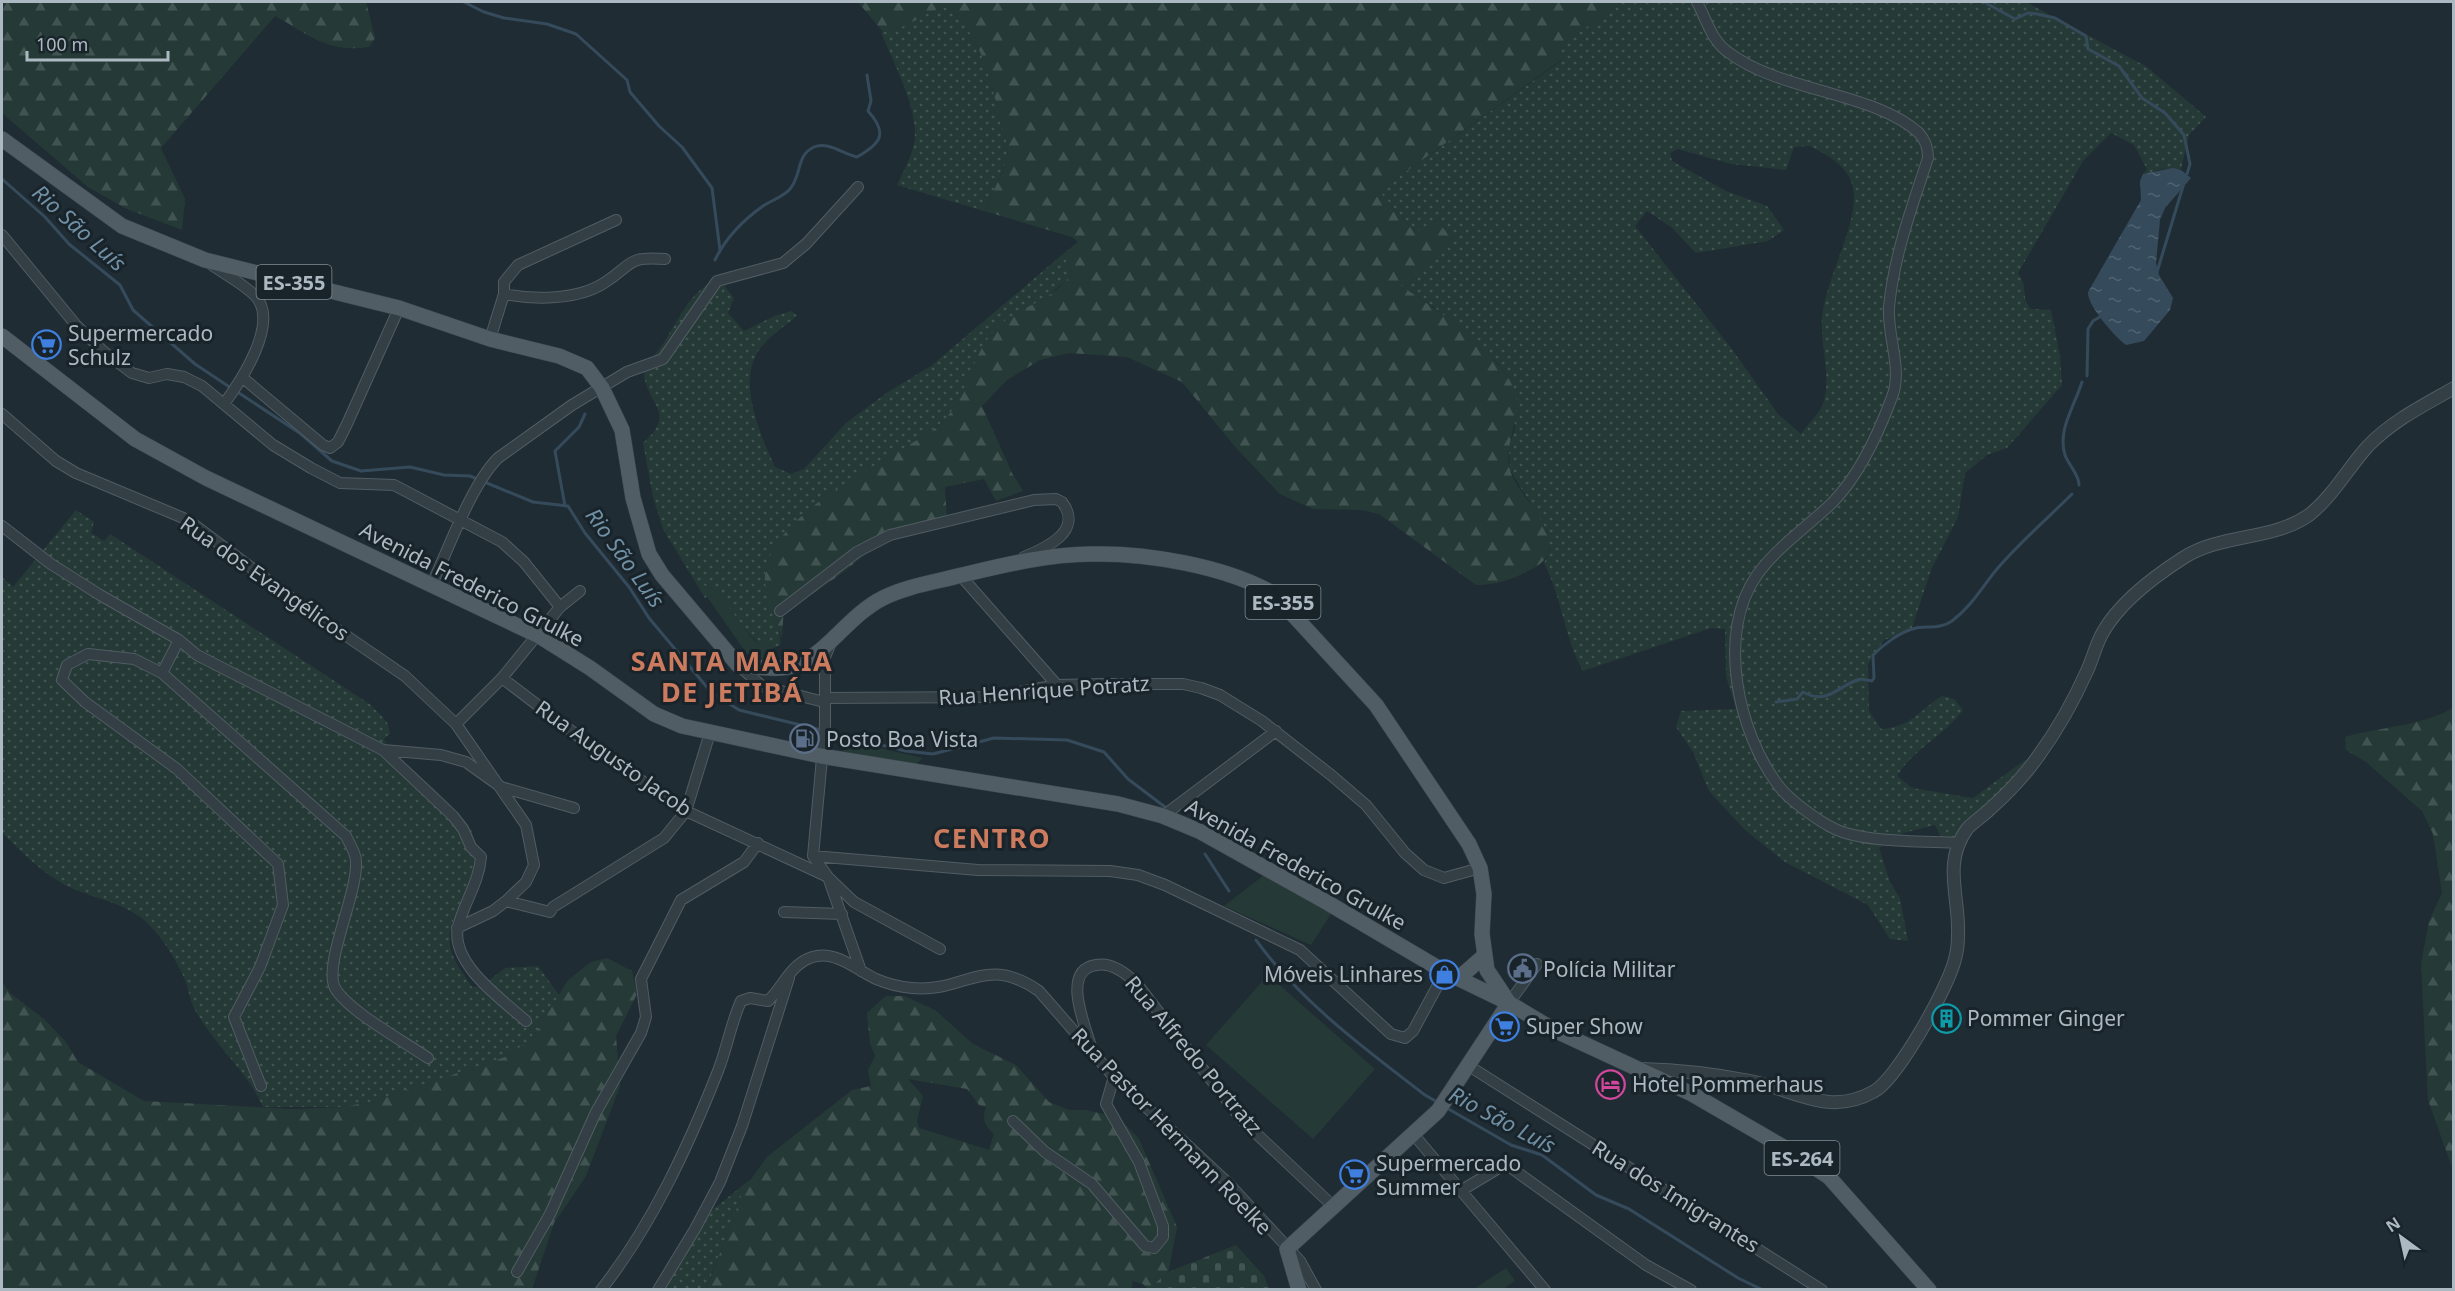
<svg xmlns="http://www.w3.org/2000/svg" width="2455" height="1291" font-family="'Noto Sans',sans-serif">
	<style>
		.grass { fill: url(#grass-dots); fill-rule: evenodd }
		.forest { fill: url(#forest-firs); fill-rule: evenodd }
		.cemetery { fill: url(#cemetery-stones) }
		.park { fill: #253a36 }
		.water { fill: url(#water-ripples) }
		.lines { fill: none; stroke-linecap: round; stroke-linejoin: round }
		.stream { stroke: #354b5b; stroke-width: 3 }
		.minor-casing { stroke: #515c63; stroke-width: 12 }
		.tertiary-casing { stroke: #515c63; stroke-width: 14 }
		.primary-casing { stroke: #3d474f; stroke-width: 16 }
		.minor { stroke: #333e45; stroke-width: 10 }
		.tertiary { stroke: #333e45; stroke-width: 12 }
		.primary { stroke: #515d65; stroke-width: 15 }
		.labels { text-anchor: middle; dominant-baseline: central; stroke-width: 6; stroke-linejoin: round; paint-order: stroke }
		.shield { fill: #19232a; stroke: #818c94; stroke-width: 1.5 }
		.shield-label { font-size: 20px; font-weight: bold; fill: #adb9c2 }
		.poi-label { font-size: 21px; fill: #adb9c2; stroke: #19232a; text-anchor: start }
		.street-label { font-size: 21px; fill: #adb9c2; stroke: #19232a }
		.water-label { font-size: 22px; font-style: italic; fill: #7090a5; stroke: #19232a }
		.district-label { font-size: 27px; font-weight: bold; letter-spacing: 1.5px; fill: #cc7b5e; stroke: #19232a }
	</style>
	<defs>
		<pattern id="grass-dots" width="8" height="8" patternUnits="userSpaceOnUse" patternTransform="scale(1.5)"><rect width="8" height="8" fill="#253a36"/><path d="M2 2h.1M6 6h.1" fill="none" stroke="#425451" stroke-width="1.8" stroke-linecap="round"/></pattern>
		<pattern id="forest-firs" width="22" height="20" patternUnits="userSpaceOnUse" patternTransform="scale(1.5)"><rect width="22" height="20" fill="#253a36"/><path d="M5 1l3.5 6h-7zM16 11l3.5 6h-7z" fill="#425451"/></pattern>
		<pattern id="cemetery-stones" width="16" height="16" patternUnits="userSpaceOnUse" patternTransform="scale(1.5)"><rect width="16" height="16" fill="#253a36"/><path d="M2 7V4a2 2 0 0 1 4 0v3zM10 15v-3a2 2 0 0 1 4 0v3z" fill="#425451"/></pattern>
		<pattern id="water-ripples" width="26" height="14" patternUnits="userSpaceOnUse" patternTransform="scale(1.5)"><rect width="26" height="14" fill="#354b5b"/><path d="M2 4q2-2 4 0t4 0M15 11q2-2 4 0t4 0" fill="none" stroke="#506371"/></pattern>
	</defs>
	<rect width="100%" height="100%" fill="#202c34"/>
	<path class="grass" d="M1622 2H2026L2147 67 2206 117 2189 135 2181 169H2163L2143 174 2147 169 2134 145 2111 133 2083 161 2018 273C2029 288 2020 297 2031 309L2051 310 2060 356 2062 385 2007 448 1987 455 1965 473 1958 517 1931 570 1911 631 1884 640 1868 664 1869 711 1881 729C1912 727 1918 711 1942 696L1954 699 1963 710C1944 736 1913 749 1897 776L1912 788 1973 798 2025 760 2034 775 1983 821 1944 843 1935 825 1903 833 1879 848 1890 882 1900 898 1908 941 1890 939 1868 905 1785 862 1745 830 1709 791 1693 752 1676 727 1681 711 1736 709 1726 676 1725 629 1711 628 1583 671C1564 637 1562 597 1544 563L1550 550 1547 531 1510 470 1509 446 1515 428 1511 382 1498 363 1435 308 1400 286 1453 237 1416 233 1379 191 1561 61V45ZM1810 146C1831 157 1852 168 1854 194 1856 228 1825 281 1822 318 1820 346 1832 376 1823 404 1819 414 1807 425 1801 434L1778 414 1731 348 1635 226 1647 211 1671 227 1696 253 1768 241 1784 230 1767 206 1726 191 1672 161 1670 153 1678 149 1731 164 1786 170 1794 147Z
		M945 7C982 30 994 90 1002 130 1004 136 1008 142 1008 147 1009 165 990 194 984 211L897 185C905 168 915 152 915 133 915 102 892 60 881 32 905 30 923 12 945 7Z
		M1063 254 1072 273 1067 280 983 349 965 390 947 418 927 434 863 473 765 581C768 595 783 634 780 645L766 651 712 594 705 598 663 529 653 497 643 443C681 410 641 403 644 366 673 343 681 292 719 279L734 298 728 313 744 331 774 316 792 311 797 316C784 327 764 339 756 355 739 388 761 436 775 467L791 474 804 469 846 423 888 392 931 366Z
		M76 510 94 522 91 533 104 541 110 534 371 705 387 722 390 733 384 739 389 749C407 765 462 811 471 830 489 869 448 908 450 942 450 958 464 974 472 987L482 986 505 968 538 966 559 995 537 1031 525 1044 505 1057 474 1069 375 1101 342 1107H263C246 1069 215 1046 195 1010 190 1001 189 990 185 980 177 960 160 934 144 920 121 901 90 898 65 885 40 871 21 852 2 832V577L13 587Z
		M751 1179 744 1189 706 1289 655 1290 691 1227Z"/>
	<path class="forest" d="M2 2H366L375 38 369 47C327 53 310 35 275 16L161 148 185 199 182 230 127 209 88 187 2 113Z
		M858 2H1622L1561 45V60L1379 191 1415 232 1436 222 1453 237 1401 286C1434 307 1491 347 1510 381 1528 411 1502 441 1510 470 1518 499 1579 545 1532 569 1513 579 1498 585 1476 585L1379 514 1362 510 1313 509 1280 494 1237 449 1182 382 1127 357 1069 353 1040 360 1007 380 982 406 1012 473 1023 491 996 501 984 479 945 487 947 520 882 541 841 574 803 600 789 596 784 605 782 638C775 620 767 601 765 581 762 527 854 478 895 453 913 442 934 432 947 417 970 389 974 345 1002 323 1025 305 1055 299 1072 273L1063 254 1078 242 1072 237 984 211C991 194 1009 165 1008 147 1008 142 1004 136 1002 130 994 91 982 30 945 7 923 12 907 30 883 32Z
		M2453 708V1170L2428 1100 2421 964 2429 921 2442 893 2433 834 2422 811 2366 762 2346 750 2345 737C2380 727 2422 726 2453 708Z
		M607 958 632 971 637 994 616 1036 620 1086 586 1176 554 1223 532 1289 2 1290V982L10 993 44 1019 66 1042 78 1062 144 1101 293 1109 342 1107 375 1101 505 1057 525 1044 537 1031 568 980 591 962Z
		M886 996H904L935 1010 973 1044 1016 1065 1049 1102 1069 1110H1085L1118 1117 1139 1139 1177 1227 1167 1279 1157 1288 1148 1289 1143 1284 1133 1281 1131 1290H706L744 1189 767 1157 852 1090 871 1086 868 1070 875 1056 870 1043 867 1013ZM908 1079 967 1089 979 1105 986 1107C982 1119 984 1125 994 1134L989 1150 919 1128 917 1121 923 1096Z"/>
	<path class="cemetery" d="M1236 1245 1264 1276 1269 1289H1149L1168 1272Z"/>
	<path class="park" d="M696 581C726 593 735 620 756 642L771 643 769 661 747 654Z
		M844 740 923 758 916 764 843 753Z
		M1268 872 1334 909 1311 945 1224 906Z
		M1268 975 1375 1069 1313 1139 1206 1045Z
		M1506 1268 1515 1281 1503 1289H1474Z"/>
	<path class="water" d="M2173 168 2181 170 2191 178 2165 208 2160 220 2156 263 2159 275 2173 298 2170 310 2144 341 2126 345C2115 337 2087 305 2088 292L2141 200 2140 181 2143 174Z"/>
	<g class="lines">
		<path class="stream" d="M464 2 484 12 504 18 547 24 576 34 627 80 630 92 659 126 682 147 712 188 720 250
			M1984 2 2015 19 2028 13 2037 14 2055 18 2086 36 2088 49 2119 66 2142 98 2165 113 2184 135 2190 164 2187 174
			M2 179 45 217 69 244 120 285 133 310 195 364 231 388
			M715 260C726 237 742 221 763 206 772 200 783 197 790 189 802 175 796 155 814 147 828 141 843 154 857 157 880 144 889 134 868 111L871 101 867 75
			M2157 272 2184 183
			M2087 376 2088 329 2093 321 2103 315
			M236 391 301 434 332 461 361 471 410 467 444 475 470 476 533 502 568 506 585 533 629 587 649 618 711 692 739 710 821 730
			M2079 485C2079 474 2069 466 2065 455 2057 430 2075 405 2082 382
			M565 506 555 451 579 427 585 414
			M1776 702 1797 699 1803 692C1827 705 1836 688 1857 680 1861 678 1868 680 1872 681L1874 678 1873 655C1883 645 1901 631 1916 628 1928 626 1941 629 1952 621 1971 607 1982 587 1997 569 2020 542 2047 519 2072 494
			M828 732 906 751 933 754 994 738 1067 740 1104 752 1128 779 1165 807
			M1205 854 1229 891
			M1256 940C1300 1001 1365 1049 1425 1095L1437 1102
			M1445 1107 1511 1145 1542 1155 1596 1195 1629 1209 1738 1278 1763 1290"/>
		<defs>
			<path id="minor" d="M1697 2C1706 19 1712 41 1728 52 1780 92 1874 92 1919 133 1926 141 1928 148 1928 158 1912 207 1894 255 1889 307 1887 336 1903 369 1892 397 1879 432 1859 476 1832 503 1807 527 1777 547 1757 575 1716 633 1738 732 1778 785 1788 799 1818 821 1835 829 1864 843 1927 841 1960 843
				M2 235 76 325 103 351 132 373 149 378 167 374 184 377 202 386 273 445 311 468 340 483 394 485 502 542 524 562 560 607
				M208 262C222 273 248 286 257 298 278 325 241 381 224 404
				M504 294V282L518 265 616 220
				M490 339 504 294C534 300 578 300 604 283 633 265 625 256 665 259
				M243 378 323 445 330 448 338 442 347 424 399 308
				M2 414 56 461 76 473 188 520 294 600 405 676 456 724 526 825 534 865 526 882 506 901 493 911 457 928
				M2 526 51 564 100 595 179 640 197 655 383 750 453 816 463 829 471 847 481 857C479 883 464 902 458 927 450 964 503 1000 526 1021
				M961 576 1057 685
				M432 584C449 548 471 485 498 458L572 405 627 372 663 359 717 281 783 263 806 244 858 187
				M780 611 857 552 890 535 1034 500 1056 499 1062 502C1084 531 1046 548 1024 557
				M179 640 162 673 346 836C349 843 356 853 356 861 358 894 323 964 335 988 348 1011 405 1042 428 1058
				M831 643 825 657V725L813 856 828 877 861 971
				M738 665 762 686 824 702
				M162 673 134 659 88 654 67 665 62 680 85 702 177 769 278 864 283 905 260 967 234 1017 261 1086
				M502 678 595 749 686 811 828 877 854 902 940 949
				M824 698 992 697 1057 685 1103 684H1183L1201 688 1220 695 1262 721 1331 775 1366 805 1405 853 1424 870 1444 878 1480 868
				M456 724 502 678 560 607 580 591
				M383 750 441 755 466 762 501 787 574 808
				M1163 816 1276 731
				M813 856 978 870 1110 871 1138 875 1165 885 1300 950 1391 1034 1405 1038 1413 1031 1445 972
				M506 901 550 912 553 907 664 838 686 811 710 733
				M784 912 842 914
				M1509 1003 1537 964
				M1093 1054C1089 1033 1058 971 1096 965 1111 962 1127 974 1137 984L1243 1121 1333 1206
				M1469 1066 1822 1290
				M1013 1121 1045 1152 1092 1184 1145 1246 1154 1248 1163 1237V1226L1139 1162 1106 1104 1114 1077
				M1414 1135 1545 1290
				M1462 1190 1502 1166 1510 1167 1646 1265 1691 1290
				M517 1272 550 1214 596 1112 641 1033 646 1017 641 979 681 900 744 862 758 843
				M601 1290C652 1225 688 1147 718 1071 727 1048 731 1023 741 1001L750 998 768 1001C784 986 792 960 817 956 837 952 859 971 876 979 888 984 900 987 912 988 966 993 984 953 1039 991L1114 1077 1229 1184 1300 1261 1316 1290
				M658 1290 695 1229 720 1182 742 1126 789 978"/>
			<path id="tertiary" d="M1642 1069C1679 1070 1714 1074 1750 1081 1794 1089 1828 1117 1873 1092 1897 1080 1949 986 1955 959 1957 952 1958 943 1958 935 1960 898 1942 863 1967 829 1973 822 1983 816 1990 809 2008 793 2025 775 2039 755 2058 729 2074 700 2087 671 2093 658 2096 644 2103 632 2120 602 2155 576 2183 558 2222 533 2272 541 2309 515 2333 496 2348 468 2368 446 2392 421 2424 405 2454 388"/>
			<path id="primary" d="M2 139 122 226 205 260 399 308 490 339 559 356 587 368 602 388 622 430 633 498 649 554 662 575 738 665C758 667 782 672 801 663 828 651 851 614 883 598 907 586 936 582 962 575 1004 565 1049 554 1092 554 1148 553 1225 566 1274 594L1376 705 1469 844 1480 868 1484 894 1482 934 1487 970 1509 1003
				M2 336 135 439 206 478 539 636 590 668 654 714 682 726 821 756 1118 804 1163 816 1199 831 1328 903 1445 972 1509 1003 1554 1030 1692 1094 1785 1148 1829 1177 1929 1290
				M1459 978 1484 956
				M1299 1290 1287 1249 1438 1111 1509 1003"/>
		</defs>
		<use href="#minor" class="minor-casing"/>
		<use href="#tertiary" class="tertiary-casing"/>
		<use href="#primary" class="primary-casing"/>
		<use href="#minor" class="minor"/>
		<use href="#tertiary" class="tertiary"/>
		<use href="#primary" class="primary"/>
	</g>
	<defs>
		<symbol id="supermarket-ring" viewBox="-11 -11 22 22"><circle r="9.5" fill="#19232a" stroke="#3f7fe0" stroke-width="1.5"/><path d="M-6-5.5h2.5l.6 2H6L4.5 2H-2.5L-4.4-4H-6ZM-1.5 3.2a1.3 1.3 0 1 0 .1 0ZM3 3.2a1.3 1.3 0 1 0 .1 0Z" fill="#3f7fe0"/></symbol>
		<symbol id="fuel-ring" viewBox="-11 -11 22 22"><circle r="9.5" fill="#19232a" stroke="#5c6f8a" stroke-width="1.5"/><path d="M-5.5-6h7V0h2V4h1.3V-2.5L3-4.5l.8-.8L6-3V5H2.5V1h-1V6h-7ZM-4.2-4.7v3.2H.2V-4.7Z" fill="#5c6f8a"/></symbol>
		<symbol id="civic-ring" viewBox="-11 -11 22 22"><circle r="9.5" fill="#19232a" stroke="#5c6f8a" stroke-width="1.5"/><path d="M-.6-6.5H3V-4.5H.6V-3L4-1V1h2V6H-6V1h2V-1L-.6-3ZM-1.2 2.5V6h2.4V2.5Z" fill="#5c6f8a"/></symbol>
		<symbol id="shop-ring" viewBox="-11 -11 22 22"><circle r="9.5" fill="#19232a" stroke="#3f7fe0" stroke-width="1.5"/><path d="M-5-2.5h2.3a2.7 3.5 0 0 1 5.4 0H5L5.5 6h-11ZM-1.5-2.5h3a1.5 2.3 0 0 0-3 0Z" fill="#3f7fe0"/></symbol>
		<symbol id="building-ring" viewBox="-11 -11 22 22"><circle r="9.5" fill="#19232a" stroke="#0f9aa8" stroke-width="1.5"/><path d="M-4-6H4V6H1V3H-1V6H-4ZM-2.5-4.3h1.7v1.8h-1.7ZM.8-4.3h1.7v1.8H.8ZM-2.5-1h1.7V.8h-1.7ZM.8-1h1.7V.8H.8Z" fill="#0f9aa8"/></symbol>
		<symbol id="hotel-ring" viewBox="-11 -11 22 22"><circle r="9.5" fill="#19232a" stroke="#d1479c" stroke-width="1.5"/><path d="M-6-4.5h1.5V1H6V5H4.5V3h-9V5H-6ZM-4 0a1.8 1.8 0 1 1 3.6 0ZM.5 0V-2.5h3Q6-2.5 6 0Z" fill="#d1479c"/></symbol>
	</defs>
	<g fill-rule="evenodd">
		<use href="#supermarket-ring" x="30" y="328" width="33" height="33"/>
		<use href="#fuel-ring" x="788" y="722" width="33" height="33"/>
		<use href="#civic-ring" x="1506" y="952" width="33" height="33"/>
		<use href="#shop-ring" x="1428" y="958" width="33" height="33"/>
		<use href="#building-ring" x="1930" y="1002" width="33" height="33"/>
		<use href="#supermarket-ring" x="1488" y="1010" width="33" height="33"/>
		<use href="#hotel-ring" x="1594" y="1068" width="33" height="33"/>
		<use href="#supermarket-ring" x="1338" y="1158" width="33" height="33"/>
	</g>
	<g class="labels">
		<g class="shield">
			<rect x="256.5" y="265" width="75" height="34" rx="4.5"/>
			<rect x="1245.5" y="585" width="75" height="34" rx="4.5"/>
			<rect x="1764.5" y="1141" width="75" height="34" rx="4.5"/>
		</g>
		<g class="shield-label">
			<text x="294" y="282">ES-355</text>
			<text x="1283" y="602">ES-355</text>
			<text x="1802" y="1158">ES-264</text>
		</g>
		<g class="poi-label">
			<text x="68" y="333">Supermercado<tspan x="68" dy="24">Schulz</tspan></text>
			<text x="826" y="739">Posto Boa Vista</text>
			<text x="1543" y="969">Polícia Militar</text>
			<text x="1423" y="974" text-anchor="end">Móveis Linhares</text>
			<text x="1967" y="1018">Pommer Ginger</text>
			<text x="1526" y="1026">Super Show</text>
			<text x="1632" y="1084">Hotel Pommerhaus</text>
			<text x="1376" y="1163">Supermercado<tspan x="1376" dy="24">Summer</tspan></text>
		</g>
		<g class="street-label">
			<text transform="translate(265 578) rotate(35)">Rua dos Evangélicos</text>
			<text transform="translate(472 584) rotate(27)">Avenida Frederico Grulke</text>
			<text transform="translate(1044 690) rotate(-4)">Rua Henrique Potratz</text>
			<text transform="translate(614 758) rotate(35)">Rua Augusto Jacob</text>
			<text transform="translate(1296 864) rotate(29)">Avenida Frederico Grulke</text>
			<text transform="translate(1194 1055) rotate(50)">Rua Alfredo Portratz</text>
			<text transform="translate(1172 1131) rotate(46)">Rua Pastor Hermann Roelke</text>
			<text transform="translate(1676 1196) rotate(32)">Rua dos Imigrantes</text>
		</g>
		<g class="water-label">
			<text transform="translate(80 227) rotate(42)">Rio São Luís</text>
			<text transform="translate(626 557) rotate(54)">Rio São Luís</text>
			<text transform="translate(1503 1119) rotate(28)">Rio São Luís</text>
		</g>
		<g class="district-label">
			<text x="732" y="660">SANTA MARIA<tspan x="732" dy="31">DE JETIBÁ</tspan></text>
			<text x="992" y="837">CENTRO</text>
		</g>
	</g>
	<rect width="2455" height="1291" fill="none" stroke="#adb9c2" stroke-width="6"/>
	<g transform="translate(2401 1237) rotate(327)" stroke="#19232a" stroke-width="4.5" paint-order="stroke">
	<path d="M0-4.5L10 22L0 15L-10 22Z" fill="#adb9c2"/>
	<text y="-9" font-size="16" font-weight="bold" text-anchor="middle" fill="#adb9c2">N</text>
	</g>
	<path d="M27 51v9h141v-9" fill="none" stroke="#adb9c2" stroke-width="3"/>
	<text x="36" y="51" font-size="18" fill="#adb9c2" stroke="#19232a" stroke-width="4.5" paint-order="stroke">100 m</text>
</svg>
